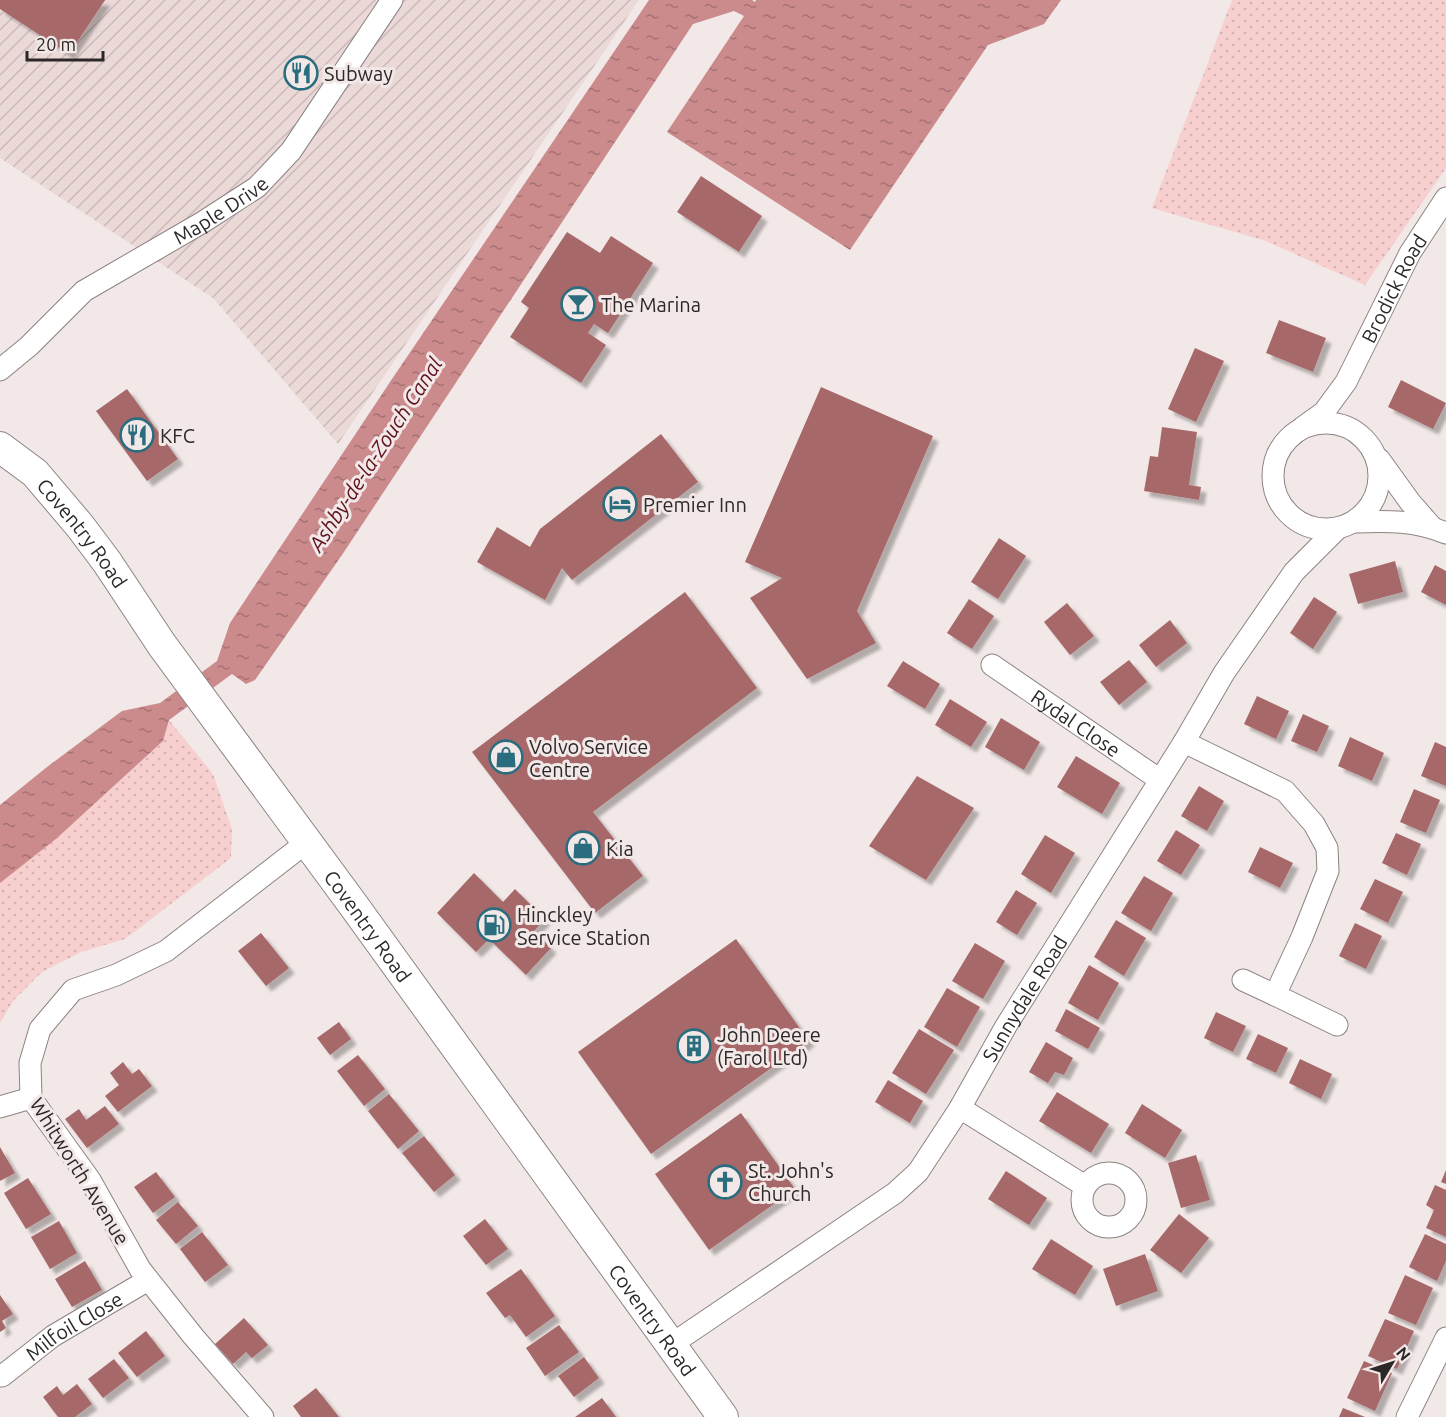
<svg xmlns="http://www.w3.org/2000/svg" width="1446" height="1417" font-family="Ubuntu,sans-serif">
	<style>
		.industrial { fill: url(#industrial-furrows) }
		.grass { fill: url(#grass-dots) }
		.water { fill: url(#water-ripples) }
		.building { fill: #a7686a; filter: url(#shadow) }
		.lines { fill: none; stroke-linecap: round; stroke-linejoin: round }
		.street-casing { stroke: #8c8383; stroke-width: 23 }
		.secondary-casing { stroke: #8c8383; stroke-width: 32 }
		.street { stroke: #fff; stroke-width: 21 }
		.secondary { stroke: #fff; stroke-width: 30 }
		.labels { text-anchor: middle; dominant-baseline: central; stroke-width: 6; stroke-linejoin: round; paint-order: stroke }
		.poi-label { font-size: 20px; fill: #2c2828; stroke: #f1e8e7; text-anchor: start }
		.street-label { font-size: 20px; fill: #2c2828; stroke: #f1e8e7 }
		.water-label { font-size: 21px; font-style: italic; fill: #5f101c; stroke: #f1e8e7 }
	</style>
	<defs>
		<pattern id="industrial-furrows" width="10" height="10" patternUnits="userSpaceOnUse" patternTransform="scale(1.5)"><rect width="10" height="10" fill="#ebd9d8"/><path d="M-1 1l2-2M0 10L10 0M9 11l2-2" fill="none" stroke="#cabab9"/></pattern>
		<pattern id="grass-dots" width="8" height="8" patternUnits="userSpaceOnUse" patternTransform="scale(1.5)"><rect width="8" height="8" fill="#f7cfcf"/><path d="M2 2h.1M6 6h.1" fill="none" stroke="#d4b2b2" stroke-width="1.8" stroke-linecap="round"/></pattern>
		<pattern id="water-ripples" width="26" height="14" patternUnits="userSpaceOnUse" patternTransform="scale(1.5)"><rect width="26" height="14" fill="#cb8a8b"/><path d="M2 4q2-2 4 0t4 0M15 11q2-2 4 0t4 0" fill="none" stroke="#a57172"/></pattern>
		<filter id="shadow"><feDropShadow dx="5.5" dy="5.5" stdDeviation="1.5" flood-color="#0004"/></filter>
	</defs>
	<rect width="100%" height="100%" fill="#f1e8e7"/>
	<path class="industrial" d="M0 0H639L338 444 213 298 0 158Z"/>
	<path class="grass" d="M1232 0H1446V168L1365 285 1263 240 1152 208Z
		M169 720 213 774 232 829 231 858 125 939 81 952 42 972 13 1001 0 1023V882L111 789 163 741Z"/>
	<path class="water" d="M649 0H752L755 2 756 0H1061L1044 24 988 45 850 250 667 132 744 16 734 11 693 24 344 552 255 680 246 684 232 674 169 720 163 741 57 838 0 883V805L47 767 122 711 160 703 217 661 230 623 392 379Z"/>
	<path class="building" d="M0 0H105L69 54 0 9Z
		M701 176 762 216 739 252 677 212Z
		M567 232 600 253 611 236 653 263 608 333 594 324 588 333 606 345 581 383 510 337 529 308 521 302Z
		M1279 320 1326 338 1313 372 1266 353Z
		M1195 348 1224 361 1196 422 1168 409Z
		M1401 380 1446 403 1433 429 1388 407Z
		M821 387 933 436 857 611 876 643 807 679 750 598 782 578 745 562Z
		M127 389 178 459 147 481 96 411Z
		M1162 427 1197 432 1189 485 1201 487 1199 500 1144 491 1150 456 1158 457Z
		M661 434 698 482 572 580 562 568 545 600 477 562 497 527 530 547 540 529Z
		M999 538 1026 556 998 599 971 582Z
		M1395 561 1403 592 1358 604 1349 574Z
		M1435 565 1446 571V605L1421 592Z
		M685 592 757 688 593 812 643 876 595 913 472 752Z
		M1314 597 1337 612 1313 649 1290 633Z
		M969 599 994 616 972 649 947 633Z
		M1067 603 1094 636 1070 655 1044 622Z
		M1170 620 1187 643 1156 667 1139 645Z
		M1129 660 1147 682 1119 705 1100 682Z
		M903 661 940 684 925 709 887 686Z
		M1257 696 1289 711 1276 739 1244 724Z
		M950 699 987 722 971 747 935 725Z
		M1303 714 1329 726 1317 752 1291 741Z
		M1001 718 1040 742 1024 770 985 747Z
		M1350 737 1384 753 1372 781 1338 766Z
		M1435 742 1446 747V786L1421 776Z
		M1076 756 1120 783 1102 814 1057 787Z
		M917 776 974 808 926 880 869 846Z
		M1199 786 1224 801 1207 831 1181 816Z
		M1414 789 1440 800 1426 833 1400 822Z
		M1176 830 1200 845 1181 875 1157 861Z
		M1396 833 1421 844 1407 875 1382 863Z
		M1045 835 1075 853 1051 893 1021 874Z
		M1260 847 1293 863 1280 888 1248 872Z
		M474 873 503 902 515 889 545 919 534 931 551 948 526 975 489 939 476 952 437 913Z
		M1144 876 1173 893 1151 931 1121 913Z
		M1375 879 1403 892 1388 923 1360 909Z
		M1016 890 1037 903 1017 935 996 922Z
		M1116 920 1146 938 1124 976 1094 957Z
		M1355 923 1382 936 1366 969 1339 956Z
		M261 933 289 968 266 986 238 951Z
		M736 939 809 1041 651 1154 578 1052Z
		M975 943 1005 961 983 999 952 981Z
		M1089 965 1119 983 1098 1020 1068 1003Z
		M947 988 980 1007 957 1047 924 1027Z
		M1066 1009 1100 1028 1088 1049 1055 1031Z
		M1216 1012 1246 1026 1233 1052 1204 1038Z
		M339 1022 351 1039 330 1055 317 1038Z
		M919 1029 954 1050 926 1094 892 1073Z
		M1258 1034 1288 1048 1276 1073 1246 1059Z
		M1046 1042 1073 1058 1064 1075 1055 1072 1048 1083 1029 1072Z
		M358 1055 385 1089 364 1106 337 1071Z
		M1300 1059 1332 1074 1321 1099 1289 1083Z
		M123 1062 132 1074 139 1069 152 1086 118 1112 105 1096 119 1085 110 1073Z
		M888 1080 923 1101 910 1123 875 1102Z
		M1057 1092 1109 1124 1091 1153 1039 1121Z
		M389 1094 419 1131 398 1149 368 1111Z
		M1142 1104 1182 1130 1165 1158 1125 1133Z
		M105 1106 119 1124 87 1148 65 1119 79 1109 86 1120Z
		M741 1113 795 1189 709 1250 655 1174Z
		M424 1136 455 1175 434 1192 402 1153Z
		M0 1147 15 1173 0 1181Z
		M1196 1155 1210 1200 1181 1208 1168 1163Z
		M1446 1170V1184L1441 1182Z
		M1006 1171 1047 1198 1029 1225 988 1199Z
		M156 1172 175 1197 153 1213 134 1187Z
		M28 1178 51 1214 26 1229 4 1193Z
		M1435 1185 1446 1190V1237L1426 1228 1434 1210 1426 1205Z
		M178 1202 198 1226 176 1244 156 1220Z
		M1179 1214 1209 1238 1181 1273 1150 1250Z
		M485 1219 508 1249 486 1265 463 1236Z
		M59 1221 77 1253 50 1269 31 1237Z
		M202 1232 228 1265 205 1282 180 1249Z
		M1425 1234 1446 1244V1261L1437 1281 1409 1267Z
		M1051 1239 1093 1266 1075 1295 1032 1269Z
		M1145 1254 1158 1291 1116 1306 1103 1269Z
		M85 1261 102 1290 72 1307 55 1279Z
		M521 1269 555 1316 526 1337 510 1315 505 1318 486 1293Z
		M1405 1275 1433 1288 1416 1325 1388 1313Z
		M0 1295 13 1314 2 1321 6 1328 0 1332Z
		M244 1318 268 1345 252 1358 246 1352 233 1364 215 1344Z
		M1385 1319 1414 1331 1397 1369 1368 1356Z
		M559 1325 579 1352 545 1376 526 1348Z
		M146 1331 165 1356 137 1377 118 1353Z
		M584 1357 599 1378 574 1397 558 1376Z
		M114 1359 129 1378 103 1398 88 1379Z
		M1364 1361 1392 1373 1375 1411 1347 1398Z
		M77 1384 92 1404 75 1417H58L43 1397 57 1386 63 1395Z
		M316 1388 339 1417H301L293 1406Z
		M602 1398 616 1417H575Z
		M1343 1408 1365 1417H1339Z"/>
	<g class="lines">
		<defs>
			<g id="street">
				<path id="s1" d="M0 370 29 346 84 291 203 222 257 187 291 151 392 0"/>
				<circle cx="1326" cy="476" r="53"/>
				<path id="s2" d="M1303 427 1324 412 1346 382 1410 253 1446 198"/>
				<path d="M1379 459 1410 502 1432 527"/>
				<path d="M1354 522C1388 521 1414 520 1446 533"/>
				<path id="s3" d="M992 665 1160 780"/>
				<path d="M1184 742 1285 791 1314 824 1327 848 1328 871 1302 937 1275 995 1243 980"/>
				<path d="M1275 995 1337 1025"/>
				<path d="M0 1107 31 1098"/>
				<path d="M960 1108 1085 1186"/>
				<circle cx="1109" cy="1200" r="27"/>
				<path id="s4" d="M672 1344 895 1193 918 1172 960 1108 1006 1026 1184 742 1224 673 1294 572 1337 529"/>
				<path id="s5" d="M0 1376H2L53 1336 148 1280"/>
				<path d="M263 1417 193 1336 140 1269 90 1180 31 1098 30 1063 40 1029 73 990 116 975 166 951 307 842"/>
				<path d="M1407 1417 1446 1338"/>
			</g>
			<g id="secondary">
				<path id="s6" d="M0 447 35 473 80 526 107 562 162 645 354 906 723 1417"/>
			</g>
		</defs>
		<use href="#street" class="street-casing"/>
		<use href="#secondary" class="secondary-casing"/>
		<use href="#street" class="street"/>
		<use href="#secondary" class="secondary"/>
	</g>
	<defs>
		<symbol id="restaurant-ring" viewBox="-11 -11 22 22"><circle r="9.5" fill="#f1e8e7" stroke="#2a6d7e" stroke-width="1.5"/><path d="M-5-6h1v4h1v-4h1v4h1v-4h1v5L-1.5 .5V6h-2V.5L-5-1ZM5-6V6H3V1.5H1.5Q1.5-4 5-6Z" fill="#2a6d7e"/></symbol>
		<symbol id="bar-ring" viewBox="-11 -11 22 22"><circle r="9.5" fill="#f1e8e7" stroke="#2a6d7e" stroke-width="1.5"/><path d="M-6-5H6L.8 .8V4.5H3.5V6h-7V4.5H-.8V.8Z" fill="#2a6d7e"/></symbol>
		<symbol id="hotel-ring" viewBox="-11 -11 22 22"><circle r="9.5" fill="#f1e8e7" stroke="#2a6d7e" stroke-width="1.5"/><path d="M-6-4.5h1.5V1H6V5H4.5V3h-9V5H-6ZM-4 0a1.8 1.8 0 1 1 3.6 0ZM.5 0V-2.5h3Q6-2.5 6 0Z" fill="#2a6d7e"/></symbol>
		<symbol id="shop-ring" viewBox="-11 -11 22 22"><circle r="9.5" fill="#f1e8e7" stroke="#2a6d7e" stroke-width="1.5"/><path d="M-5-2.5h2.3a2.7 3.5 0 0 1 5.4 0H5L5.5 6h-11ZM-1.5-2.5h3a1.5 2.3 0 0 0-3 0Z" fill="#2a6d7e"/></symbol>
		<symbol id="fuel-ring" viewBox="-11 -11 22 22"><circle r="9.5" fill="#f1e8e7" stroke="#2a6d7e" stroke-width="1.5"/><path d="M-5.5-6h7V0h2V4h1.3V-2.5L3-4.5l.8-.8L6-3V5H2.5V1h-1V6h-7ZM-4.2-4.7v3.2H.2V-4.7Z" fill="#2a6d7e"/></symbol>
		<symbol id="building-ring" viewBox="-11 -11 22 22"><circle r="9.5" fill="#f1e8e7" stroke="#2a6d7e" stroke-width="1.5"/><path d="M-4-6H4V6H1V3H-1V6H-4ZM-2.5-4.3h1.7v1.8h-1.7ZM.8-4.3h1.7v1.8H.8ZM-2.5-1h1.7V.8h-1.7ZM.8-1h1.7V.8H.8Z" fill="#2a6d7e"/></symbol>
		<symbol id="church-ring" viewBox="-11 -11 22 22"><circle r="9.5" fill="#f1e8e7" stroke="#2a6d7e" stroke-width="1.5"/><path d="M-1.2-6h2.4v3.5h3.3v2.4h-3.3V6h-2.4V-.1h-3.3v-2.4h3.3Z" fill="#2a6d7e"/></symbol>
	</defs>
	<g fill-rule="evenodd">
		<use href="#restaurant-ring" x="282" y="54" width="38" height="38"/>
		<use href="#bar-ring" x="559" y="285" width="38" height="38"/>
		<use href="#restaurant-ring" x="118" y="416" width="38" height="38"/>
		<use href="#hotel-ring" x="601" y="485" width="38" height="38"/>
		<use href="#shop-ring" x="487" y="738" width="38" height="38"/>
		<use href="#shop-ring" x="564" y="829" width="38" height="38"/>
		<use href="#fuel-ring" x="475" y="906" width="38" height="38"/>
		<use href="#building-ring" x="675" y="1027" width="38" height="38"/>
		<use href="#church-ring" x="706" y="1163" width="38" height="38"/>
	</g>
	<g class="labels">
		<g class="poi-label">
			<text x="324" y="73">Subway</text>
			<text x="601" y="304">The Marina</text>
			<text x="160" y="435">KFC</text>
			<text x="643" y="504">Premier Inn</text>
			<text x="529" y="746">Volvo Service<tspan x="529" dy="23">Centre</tspan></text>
			<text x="606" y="848">Kia</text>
			<text x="517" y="914">Hinckley<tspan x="517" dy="23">Service Station</tspan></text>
			<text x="717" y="1034">John Deere<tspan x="717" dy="23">(Farol Ltd)</tspan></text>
			<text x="748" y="1170">St. John's<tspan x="748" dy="23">Church</tspan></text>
		</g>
		<g class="street-label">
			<text stroke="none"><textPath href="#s1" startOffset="274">Maple Drive</textPath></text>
			<text stroke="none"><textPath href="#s2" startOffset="168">Brodick Road</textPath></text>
			<text stroke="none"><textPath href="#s6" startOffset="120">Coventry Road</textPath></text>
			<text stroke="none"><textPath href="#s3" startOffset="102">Rydal Close</textPath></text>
			<text stroke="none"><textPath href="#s6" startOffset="606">Coventry Road</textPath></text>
			<text stroke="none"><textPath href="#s4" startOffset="504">Sunnydale Road</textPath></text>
			<text transform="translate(80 1171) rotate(58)">Whitworth Avenue</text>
			<text stroke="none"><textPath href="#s6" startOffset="1092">Coventry Road</textPath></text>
			<text stroke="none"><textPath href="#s5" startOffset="90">Milfoil Close</textPath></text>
		</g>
		<g class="water-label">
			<text transform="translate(375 454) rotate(-57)">Ashby-de-la-Zouch Canal</text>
		</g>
	</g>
	<g transform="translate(1392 1363) rotate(51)" stroke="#f1e8e7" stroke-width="4.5" paint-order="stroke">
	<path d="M0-4.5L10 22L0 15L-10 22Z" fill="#2c2828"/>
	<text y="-9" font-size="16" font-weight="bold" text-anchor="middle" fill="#2c2828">N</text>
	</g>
	<path d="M27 51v9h76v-9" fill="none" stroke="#2c2828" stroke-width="3"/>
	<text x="36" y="51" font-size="18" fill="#2c2828" stroke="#f1e8e7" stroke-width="4.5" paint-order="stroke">20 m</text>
</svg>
